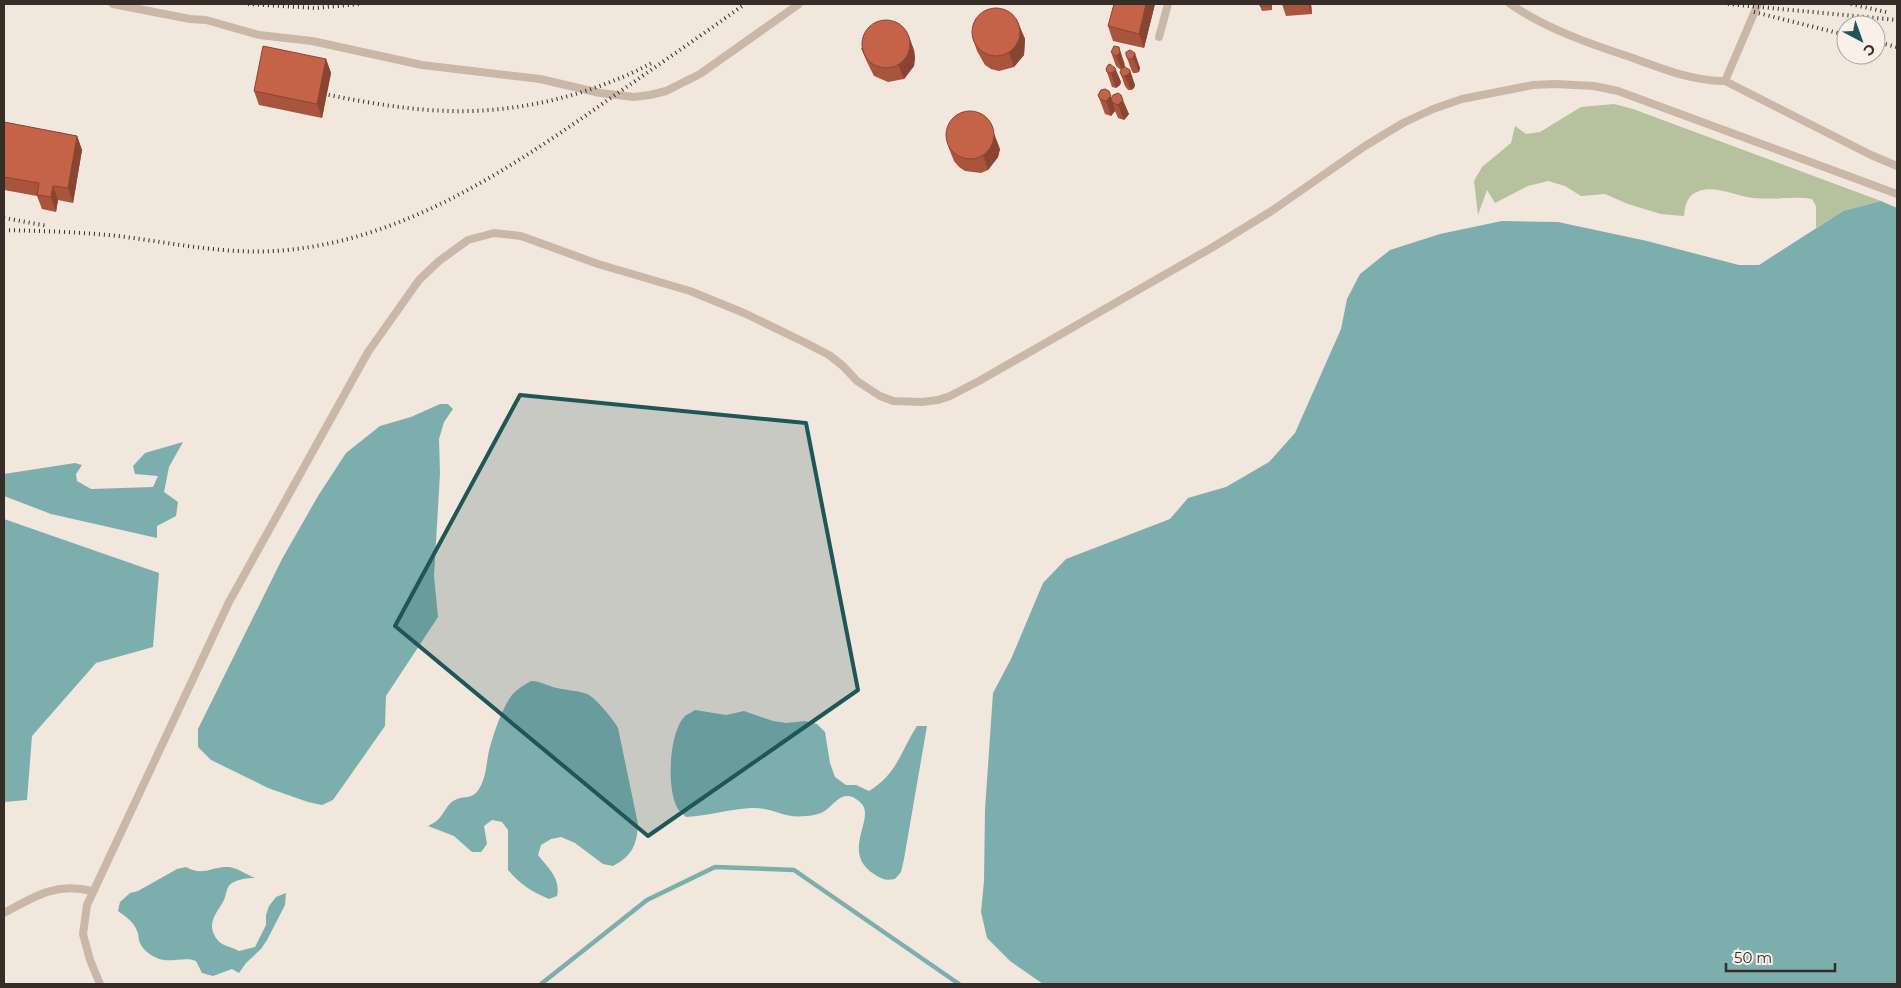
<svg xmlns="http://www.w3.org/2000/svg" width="1901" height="988" font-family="Montserrat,sans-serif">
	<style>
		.green { fill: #b6c19d }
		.water { fill: #7caeae }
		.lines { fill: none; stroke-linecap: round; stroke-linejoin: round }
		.stream { stroke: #7caeae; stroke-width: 4.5 }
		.lane { stroke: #cab7a8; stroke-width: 8 }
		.rail { stroke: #372d28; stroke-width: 4; stroke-dasharray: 1 4; stroke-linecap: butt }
		.wall { fill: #a9553e }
		.shaded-wall { fill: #894532 }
		.building { fill: #c46348; stroke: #894532 }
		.marked { fill: #1f5658; fill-opacity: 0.2; stroke: #1f5658; stroke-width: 4; stroke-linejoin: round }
	</style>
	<rect width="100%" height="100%" fill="#f2e7dc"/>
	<path class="green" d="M1614 104 1633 109 1881 201 1843 211 1816 228V206L1812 199C1792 196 1773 200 1753 198 1736 196 1715 185 1699 191 1687 195 1685 205 1684 216L1661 214 1628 204 1605 194 1581 196 1565 186 1548 181 1528 186 1495 203 1487 190 1478 215 1474 181 1482 167 1511 143 1515 126 1526 134 1540 132 1581 107Z"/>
	<path class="water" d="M1881 201 1897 208V984H1043L1010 961 987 938 981 912 984 881 985 810 993 693 1011 659 1043 583 1066 559 1170 519 1188 498 1226 487 1269 462 1295 433 1341 329 1347 299 1360 274 1390 250 1440 234 1502 221 1558 222 1647 241 1739 265H1759L1843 211Z
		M440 404H448L453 409 444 422 439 439 440 473 434 576 438 617 386 696 385 726 333 800 322 805 308 802 268 788 211 760 198 747V729L282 559 318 496 346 453 380 426 411 417Z
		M183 442 169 467 164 492 178 502 176 516 157 526V538L51 514 4 496V474L75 463 82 465 76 474 77 481 91 489 153 487 158 476 135 474 133 466 145 453Z
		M4 519 159 573 153 647 96 663 32 736 27 800 4 802Z
		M531 681C541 681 547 686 557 688 566 690 579 691 587 694 595 697 614 720 618 728L638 824C637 845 632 856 613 866L603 864 575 843 561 837 551 839 541 845 538 855C548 868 561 878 557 896L549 899C532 892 520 884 508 870V830L502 822 492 820 484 826 487 844 481 852H472L454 836 428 826C445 819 444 805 455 800 462 796 470 799 476 793 485 783 486 768 488 756 491 740 502 708 512 695 517 689 524 685 531 681Z
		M695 710 726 715 744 711 773 721 786 723 805 721 817 724 825 732 830 763 835 777 846 785H856L869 791C898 773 900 752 917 726H927L904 859 901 872 895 879C886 881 881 879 874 874 839 851 878 817 860 802 841 786 835 807 821 813 817 814 811 816 806 816 783 819 773 807 751 808 729 809 708 816 686 817 684 815 680 812 678 809 666 790 669 732 685 716 688 714 692 712 695 710Z
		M186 867C202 876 210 868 225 867 236 866 245 874 255 878 247 878 239 879 232 883 226 887 227 893 224 900 217 913 206 923 216 938 222 947 231 946 239 951L255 947 266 925V915L269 906 276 897 286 893 285 905 267 940 261 949 246 963 239 973 232 969 213 976 202 973 196 961C183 956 170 964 157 958 150 955 143 950 140 943 138 939 139 934 137 931 134 922 125 916 118 911L120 902 130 893 138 891 177 869Z"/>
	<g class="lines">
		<path class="stream" d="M541 984 647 900 715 867 794 870 959 984"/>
		<path class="lane" d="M113 4 190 19 206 20 259 35 312 41 422 65 540 79 600 93 634 97 650 95 666 91 700 74 799 4
			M1510 4C1547 29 1590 44 1633 58 1663 69 1693 81 1725 81L1758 4
			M1159 37 1168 4
			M1725 81 1871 155 1897 166
			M4 913C35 896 56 882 92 891
			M100 984 90 960 83 934 87 905 229 602 368 352 419 280 439 261 468 240 494 233 521 236 598 264 690 291 744 313 804 342 829 355 843 366 857 381 880 396 893 401 922 402 938 400 950 396 979 381 1213 247 1270 212 1365 146 1403 123 1433 109 1462 99 1533 85 1555 84 1594 86 1618 91 1897 194"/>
		<path class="rail" d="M248 4 315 8 360 4
			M1728 4 1897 20
			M1851 4 1890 13
			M1754 12 1846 35
			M1876 42 1897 47
			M314 92C359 101 404 110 450 111 519 113 591 95 652 63
			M4 218 48 226
			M4 230C42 231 80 232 118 236 174 243 230 256 287 250 410 238 517 164 615 95 658 65 702 35 745 4"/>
	</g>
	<path class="wall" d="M1114 4H1155L1144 48 1113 41 1108 26Z
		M1272 4V10L1262 11 1260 6Z
		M1282 4H1311L1312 14 1286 16Z
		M1019 25 1025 39 1024 55 1014 67 999 71 991 69 985 65 977 51 972 36Z
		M861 48 914 50 915 58 914 66 904 79 888 82 874 76 867 62Z
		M1130 50 1140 68 1139 72 1136 73H1133L1131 69 1126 55Z
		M1111 52 1124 62 1125 67 1135 85 1134 88 1131 90H1128L1125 86 1120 72 1121 70 1116 66Z
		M326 59 331 73 322 118 259 105 254 91Z
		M1115 68 1121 82 1120 85 1116 88 1112 87 1106 69Z
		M1098 95 1112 98 1129 114 1124 120 1118 118 1115 111 1111 116 1105 114Z
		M4 122 77 136 82 150 73 203 58 200 56 212 42 209 37 196 4 190Z
		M948 146 1000 149 998 157 988 170 981 173 965 171 959 167 954 161Z"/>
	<path class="shaded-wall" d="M1146 4H1155L1144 48 1139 34Z
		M1308 4H1311L1312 14Z
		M1019 25 1025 39 1024 55 1014 67 1009 53Z
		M909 36 914 50 915 58 914 66 904 79 898 64Z
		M1119 47 1124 62 1125 68 1122 70 1116 56Z
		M1135 53 1140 68 1139 72 1133 58Z
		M326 59 331 73 322 118 317 104Z
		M1115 68 1121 82 1120 85 1116 88 1111 73Z
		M1130 70 1135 85 1134 88 1131 90 1125 76Z
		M1111 96 1115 111 1111 116 1106 101Z
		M1123 100 1129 114 1124 120 1118 105Z
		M989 120 1000 149 998 157 988 170 983 155Z
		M77 136 82 150 73 203 68 188Z
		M53 186 58 200 56 212 51 197Z"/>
	<path class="building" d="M1114 4H1146L1139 34 1108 26Z
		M1260 4H1270V6H1260Z
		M972 32a24 24 0 1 1 48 0a24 24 0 1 1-48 0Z
		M862 44a24 24 0 1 1 48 0a24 24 0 1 1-48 0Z
		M263 46 326 59 317 104 254 91Z
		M1114 46 1119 47 1120 53 1116 56 1111 52Z
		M1130 50 1135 53 1133 58 1131 59H1128L1126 55V52Z
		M1110 64 1115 68V71L1111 73 1107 72 1106 69 1108 65Z
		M1125 67 1130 70 1129 74 1125 76H1122L1120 72 1122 68Z
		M1105 89 1109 91 1111 96 1106 101 1100 99 1098 95 1101 90Z
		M1118 93 1121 95 1123 100 1118 105 1113 103 1111 99 1113 95Z
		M946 135a24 24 0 1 1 48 0a24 24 0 1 1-48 0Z
		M4 122 77 136 68 188 53 186 51 197 37 195 39 183 4 177Z"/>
	<path class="marked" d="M520 395 806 423 858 690 648 836 395 626Z"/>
	<rect width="1901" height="988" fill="none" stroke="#372d28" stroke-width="10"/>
	<g transform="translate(1861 40) rotate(139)"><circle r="24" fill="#f9f1e9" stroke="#aba39c"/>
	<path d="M0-4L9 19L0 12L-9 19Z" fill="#1f5658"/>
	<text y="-8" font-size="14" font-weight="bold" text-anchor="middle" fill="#372d28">С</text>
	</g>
	<path d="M1726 963v8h109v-8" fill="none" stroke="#372d28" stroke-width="2.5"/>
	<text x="1734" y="963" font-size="15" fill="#372d28" stroke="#f9f1e9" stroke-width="4" paint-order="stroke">50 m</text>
</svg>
